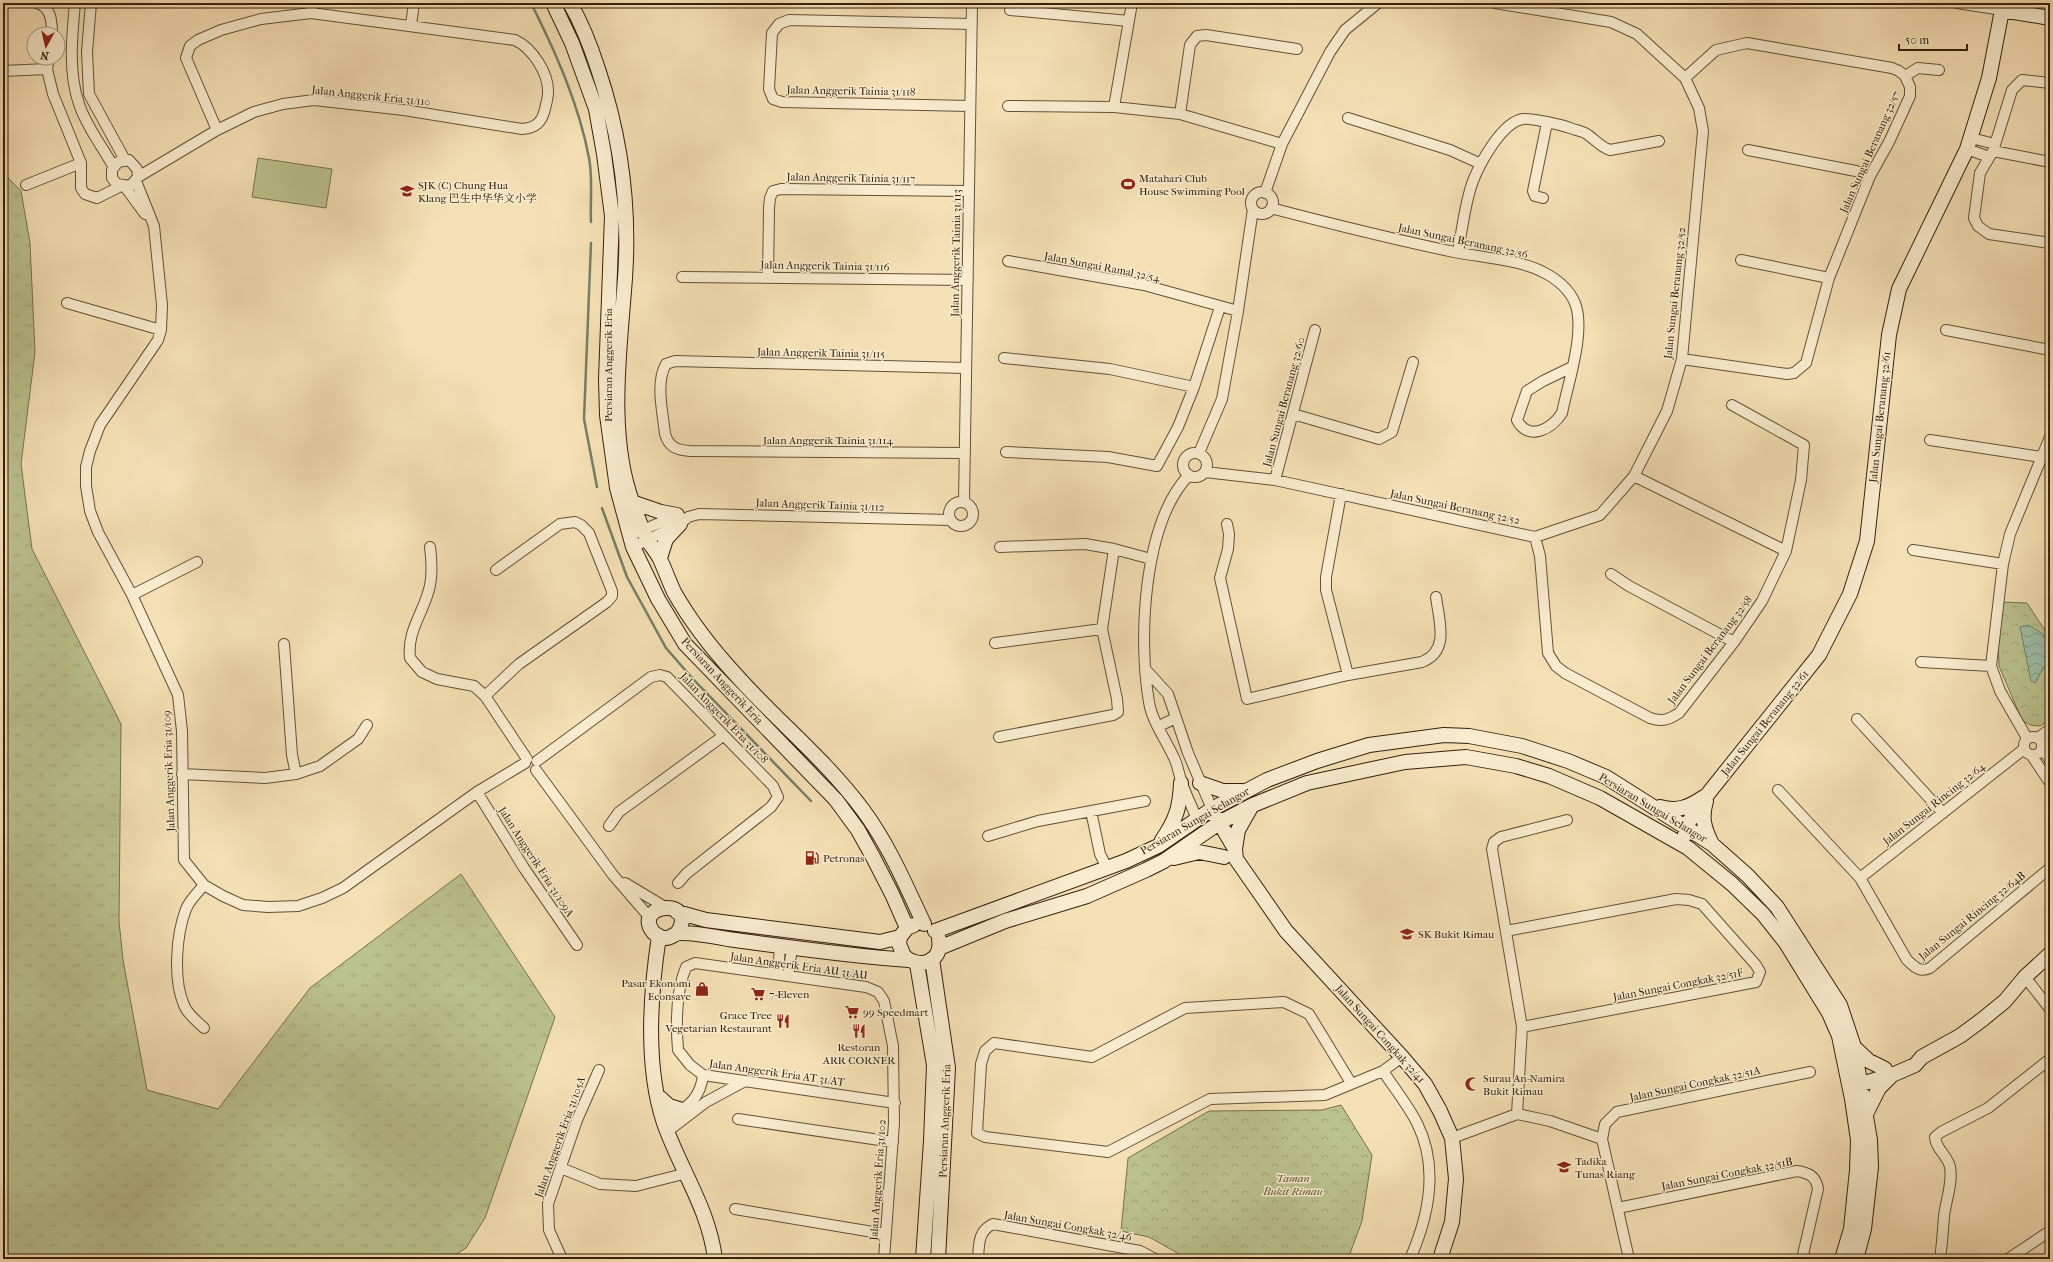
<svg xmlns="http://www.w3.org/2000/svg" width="2053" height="1262" font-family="'IM FELL French Canon','Noto Serif SC',serif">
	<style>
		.grass { fill: url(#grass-tufts); stroke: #78714e }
		.forest { fill: url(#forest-crowns); stroke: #78714e }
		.garden { fill: #bac28e; stroke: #78714e }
		.water { fill: url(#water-waves); stroke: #737f69 }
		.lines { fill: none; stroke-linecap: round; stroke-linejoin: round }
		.stream { stroke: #737f69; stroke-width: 2.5 }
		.street-casing { stroke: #655037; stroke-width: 12 }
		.secondary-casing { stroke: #35200d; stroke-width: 16 }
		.street { stroke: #f8ebce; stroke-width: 10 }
		.secondary { stroke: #f8ebce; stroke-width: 14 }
		.labels { text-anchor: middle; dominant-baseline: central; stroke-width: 3; stroke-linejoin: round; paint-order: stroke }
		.street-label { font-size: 11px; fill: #35200d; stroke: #f8ebce }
		.poi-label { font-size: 11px; fill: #35200d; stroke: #f8ebce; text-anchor: start }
		.park-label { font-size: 11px; font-style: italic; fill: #5d5134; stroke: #f8ebce }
	</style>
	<defs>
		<pattern id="grass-tufts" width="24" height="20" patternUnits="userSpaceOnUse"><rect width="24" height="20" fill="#bac28e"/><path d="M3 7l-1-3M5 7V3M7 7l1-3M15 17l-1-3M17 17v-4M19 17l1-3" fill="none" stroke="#a0a679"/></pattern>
		<pattern id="forest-crowns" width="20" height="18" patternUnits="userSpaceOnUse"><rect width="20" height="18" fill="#bac28e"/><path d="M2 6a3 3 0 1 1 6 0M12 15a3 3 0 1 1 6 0" fill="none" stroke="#a0a679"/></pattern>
		<pattern id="water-waves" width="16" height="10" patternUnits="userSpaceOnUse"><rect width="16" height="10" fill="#9dbea7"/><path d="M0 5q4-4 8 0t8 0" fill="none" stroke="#819a86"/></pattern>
	</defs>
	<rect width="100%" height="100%" fill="#f4e0b4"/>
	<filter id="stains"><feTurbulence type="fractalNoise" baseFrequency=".005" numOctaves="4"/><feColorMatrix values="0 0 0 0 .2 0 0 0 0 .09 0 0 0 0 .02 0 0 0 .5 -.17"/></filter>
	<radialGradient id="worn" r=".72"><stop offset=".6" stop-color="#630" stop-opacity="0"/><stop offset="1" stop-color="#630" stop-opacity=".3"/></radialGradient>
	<path class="grass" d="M3 173 21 191 30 243 35 352 21 464 32 549 121 724 119 921 123 960 147 1090 218 1109 310 988 461 874 555 1017 485 1218 466 1248 449 1259H3Z"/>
	<path class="forest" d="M2002 602 2027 603 2050 638V720L2040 726 2030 725 2022 720 1999 666 1998 632Z
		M1341 1105 1372 1155 1362 1221 1348 1259H1188L1149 1237 1121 1231 1128 1158 1209 1111 1322 1110Z"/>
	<path class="garden" d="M258 158 332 169 326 208 252 197Z"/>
	<path class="water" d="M2028 625C2053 639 2050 640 2050 668H2043L2035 683 2031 681 2020 627Z"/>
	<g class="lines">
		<path class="stream" d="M531 3C555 51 579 104 589 158 593 178 590 201 591 222
			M591 243 584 419 597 487
			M602 508 627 577 666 648 693 679 811 801"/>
		<defs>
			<path id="street" d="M37 3C51 7 52 21 52 34
				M75 3C72 36 68 72 79 104 86 126 102 146 113 166
				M91 3 87 52 89 94 125 160
				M1957 3 2002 10
				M1010 10 1129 21
				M311 13 313 3
				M411 25 414 3
				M49 58 47 69 53 94 81 163V188L85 194 97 198 121 186
				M3 71 47 69
				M1905 76 1918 68 1939 70
				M2050 83 2022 80 2012 90 1993 151 1980 173 1974 218 1978 226 1989 234 2050 243
				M970 106 782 102 773 99 769 89 772 33 779 24 789 20 972 24
				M1008 106 1114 107 1180 114 1282 144
				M1114 107 1132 3
				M1180 114 1190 45 1197 36 1206 35 1297 49
				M1348 118 1450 150 1481 164
				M1971 138 1995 144
				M1967 149 1989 157
				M1748 150 1856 171 1870 176
				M1993 151 2050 162
				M138 177 137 169 129 160 118 162 112 170V178L117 184 130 186 138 177 217 130 254 112 283 104 314 100 404 110 522 129C536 128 542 122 545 109 546 104 548 98 548 93 549 73 532 48 515 40L311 13 261 19 221 30 198 40 190 46 186 58 217 130
				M136 181 154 226 162 305 161 330 158 340 100 425 90 451 86 467V486L90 511 98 532 132 595 178 695 182 731 184 860 204 885 223 896 243 905 268 907 298 906 322 898 343 888 477 792 525 763
				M26 185 81 163
				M125 187 145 214
				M1251 203a11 11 0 1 1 22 0a11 11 0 1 1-22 0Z
				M1265 193 1282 144 1330 52 1345 30 1378 3
				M1543 198 1535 196 1533 191 1547 123
				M1271 208C1332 224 1393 239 1454 252 1479 257 1521 260 1543 272 1557 279 1569 289 1575 303 1586 331 1568 383 1562 413 1552 429 1528 442 1517 420L1527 391 1543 381 1572 367
				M1458 252C1462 230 1465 202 1473 181 1480 163 1502 122 1523 119 1531 118 1562 125 1570 128 1575 130 1581 131 1585 133 1594 138 1600 147 1610 150L1659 141
				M1741 260 1829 278
				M1008 261 1144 285 1238 311
				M682 277 968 280
				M768 278 769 208 770 198 773 191 781 189 969 191
				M67 303 161 330
				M1946 330 2050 350
				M1004 358 1110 369 1194 387
				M1682 359 1787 374 1794 373 1806 363 1829 278 1870 176 1889 142 1910 96V87L1905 76 1899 71 1892 68 1747 43 1716 50 1685 78
				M1293 414 1379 439 1392 432 1413 362
				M1930 440 2041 457
				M1006 452 1108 457 1157 466 1178 427 1194 387 1220 307
				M965 453 690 451C676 450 669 447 665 434 663 413 655 383 666 364L675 361 966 368
				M1199 453 1222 399 1238 311 1253 209
				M1183 465a12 12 0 1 1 24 0a12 12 0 1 1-24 0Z
				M1205 472 1275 480 1535 537 1600 515 1634 476 1667 411 1682 359 1703 131 1699 108 1685 78 1637 34 1611 22 1495 3
				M1189 475C1143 523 1138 639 1149 702 1152 722 1167 741 1175 760 1178 767 1179 775 1182 783 1186 795 1192 807 1197 819
				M1634 476 1786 551
				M1275 480 1315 330
				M1341 494 1326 577V590L1348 675
				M964 502 972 3
				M949 514a12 12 0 1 1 24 0a12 12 0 1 1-24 0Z
				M1227 524 1229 534 1228 549 1220 578 1247 699 1348 675 1422 662C1450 651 1439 621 1436 597
				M638 532 678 515
				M1535 537 1540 556 1548 653 1556 666 1565 673 1650 718C1662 722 1668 720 1679 713L1734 642 1762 601 1786 551 1801 480 1804 445 1732 405
				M430 547C432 562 433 578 428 593 421 616 407 633 410 658L422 672 437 679 474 686 485 696 527 759
				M633 547 680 524 688 517 699 514 951 520
				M1000 547 1085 544 1114 549 1151 559
				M1913 550 2003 564
				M1611 574 1629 586 1734 642
				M132 595 197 562
				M995 643 1102 629
				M284 644 292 755 296 774
				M1921 662 1991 666
				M1146 670 1168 694 1188 753 1212 809
				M485 696 519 664 607 602 612 596V591L589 533 581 525 575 522 560 524 496 570
				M1857 719 1943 813
				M1159 726 1176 718
				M2024 746a9 9 0 1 1 18 0a9 9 0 1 1-18 0Z
				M999 737 1113 715 1118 712 1117 699 1102 629 1114 549
				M2027 738 2000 691 1991 666 2003 564 2010 534 2050 437
				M2038 738 2050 729
				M2042 748 2050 760
				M2032 756 2050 783
				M537 761 651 677 660 675 667 677 773 786 778 797 771 807 687 873 678 883
				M536 770 613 875 651 919
				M182 774 265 778 296 774 320 766 358 739 367 725
				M1778 790 1860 878 1907 960C1914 966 1919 973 1930 968L2050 868
				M477 792 524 868 577 945
				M1091 811 1100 854 1107 868
				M609 826 619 812 723 736
				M988 836 1038 821 1145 801
				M1860 878 2024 749
				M625 883 665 907
				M204 885C198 892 189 901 186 909 176 935 173 980 184 1005 187 1014 198 1022 204 1028
				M1506 931 1676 899 1689 900 1702 904 1756 965 1760 972 1756 982 1522 1027
				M778 974 780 946
				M788 976 792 948
				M2025 977 2050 1009
				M1383 1071C1394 1088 1408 1105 1417 1123 1439 1167 1429 1216 1410 1259
				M1351 1083 1309 1014 1284 1002 1185 1008 1092 1057 994 1043 985 1051 981 1064 977 1133 985 1137 1108 1152 1210 1099 1325 1095 1383 1071 1402 1057
				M1517 1114 1522 1027 1492 849 1494 842 1501 837 1567 820
				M738 1119 893 1142
				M664 1122C684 1108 700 1102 703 1075
				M668 1131 706 1102 743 1082
				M1452 1138 1517 1114 1550 1121 1602 1139
				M561 1168 600 1184 636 1186 687 1173
				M1618 1208 1797 1171C1809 1173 1816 1176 1818 1189L1802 1259
				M735 1209 885 1234
				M562 1259 549 1230 548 1204 577 1120 599 1070
				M884 1259 894 1123 893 1046 884 1001 878 992 866 987 695 963 686 967C676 991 676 1025 678 1050L690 1065 703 1075 895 1103
				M978 1259C979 1244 978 1231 993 1224L1140 1251 1155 1259
				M1629 1259 1602 1139 1605 1124 1617 1112 1810 1072
				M1940 1259C1942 1245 1943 1230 1944 1216 1946 1200 1953 1182 1950 1167 1948 1156 1935 1148 1935 1137L1941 1132 1988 1108 2050 1059
				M2008 1259 2050 1231"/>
			<path id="secondary" d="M553 3 572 43 596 109 604 154 612 216 606 379 607 415 617 488 633 547 658 599 685 644 836 800 858 830 873 857 892 894 907 928
				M570 3C582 24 591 47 598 69 621 137 630 206 625 278 620 348 607 436 633 504 637 515 641 527 646 537 650 545 656 551 660 559 665 570 669 581 674 592 691 622 713 650 736 675 777 721 826 760 863 810 889 845 906 886 924 924
				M632 502 661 512 677 515
				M660 558 666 539 680 524
				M1200 783 1223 791H1242
				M1706 801C1701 818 1704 828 1712 844
				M1660 807C1678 812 1689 807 1704 797
				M1215 815 1235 849 1236 859 1286 931 1402 1057 1425 1084 1440 1111 1452 1138 1456 1179 1452 1222 1440 1259
				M1685 835 1686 826 1707 795 1819 655 1850 594 1867 541 1889 335 1899 289 1967 149 1989 78 2002 10 2050 18
				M1162 840C1176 820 1180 807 1181 783
				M1235 849 1238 830 1251 807
				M1174 858 1199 852 1224 857
				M677 912 706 920 880 942 900 937 907 928 914 925
				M935 931 1126 861 1158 846 1212 809 1267 780 1317 761 1369 745 1444 735 1469 736 1522 746 1568 761 1606 777 1712 844 1748 876 1777 907 1840 1005 1854 1047 1870 1140 1871 1167 1864 1229 1856 1259
				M678 932C698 896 632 904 653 932 656 935 659 937 664 938 671 939 674 933 680 933 696 933 712 936 728 939 788 947 848 956 909 960
				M659 936C650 995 645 1066 664 1123 680 1169 709 1209 715 1259
				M900 937 899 944 904 956C919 970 943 962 939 939
				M939 948 1005 921 1087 896 1146 870 1164 861 1219 823 1253 805 1307 783 1405 762 1466 757 1516 766 1549 776 1600 798 1688 848 1732 884 1763 914 1786 943 1829 1013 1839 1036 1852 1099 1858 1140 1857 1170 1851 1229 1842 1259
				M932 959 948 1068 938 1259
				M917 964 934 1065 931 1141 923 1259
				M1854 1047 1869 1061 1885 1069
				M1854 1086 1892 1075 1915 1065 1922 1057 1960 1036 1983 1019 2005 1001 2025 977 2050 954
				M657 1095 669 1106 682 1110
				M1866 1114 1879 1088 1891 1076"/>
		</defs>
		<use href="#street" class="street-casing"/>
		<use href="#secondary" class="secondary-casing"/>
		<use href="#street" class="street"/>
		<use href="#secondary" class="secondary"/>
	</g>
	<defs>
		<symbol id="stadium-bare" viewBox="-9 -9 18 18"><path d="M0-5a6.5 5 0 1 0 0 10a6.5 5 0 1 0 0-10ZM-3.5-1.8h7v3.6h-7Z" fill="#8f2418" stroke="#f8ebce" stroke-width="2.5" paint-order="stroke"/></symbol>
		<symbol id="school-bare" viewBox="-9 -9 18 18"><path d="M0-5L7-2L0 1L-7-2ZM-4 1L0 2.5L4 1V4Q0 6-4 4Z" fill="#8f2418" stroke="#f8ebce" stroke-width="2.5" paint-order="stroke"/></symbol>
		<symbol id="fuel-bare" viewBox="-9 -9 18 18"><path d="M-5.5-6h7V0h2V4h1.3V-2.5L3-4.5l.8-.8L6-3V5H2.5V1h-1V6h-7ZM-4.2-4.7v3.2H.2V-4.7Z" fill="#8f2418" stroke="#f8ebce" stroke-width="2.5" paint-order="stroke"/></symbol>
		<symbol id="shop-bare" viewBox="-9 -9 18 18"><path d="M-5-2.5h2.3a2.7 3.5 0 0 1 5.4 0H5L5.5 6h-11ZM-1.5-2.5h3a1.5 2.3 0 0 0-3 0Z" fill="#8f2418" stroke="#f8ebce" stroke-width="2.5" paint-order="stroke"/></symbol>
		<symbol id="supermarket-bare" viewBox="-9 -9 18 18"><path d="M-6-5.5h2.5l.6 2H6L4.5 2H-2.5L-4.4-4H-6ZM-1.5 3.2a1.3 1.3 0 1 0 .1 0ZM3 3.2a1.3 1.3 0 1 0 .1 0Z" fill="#8f2418" stroke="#f8ebce" stroke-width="2.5" paint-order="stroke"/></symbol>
		<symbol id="restaurant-bare" viewBox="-9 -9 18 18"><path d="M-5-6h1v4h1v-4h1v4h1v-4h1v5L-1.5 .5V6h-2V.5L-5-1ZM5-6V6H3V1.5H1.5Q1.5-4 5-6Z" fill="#8f2418" stroke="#f8ebce" stroke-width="2.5" paint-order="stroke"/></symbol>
		<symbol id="mosque-bare" viewBox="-9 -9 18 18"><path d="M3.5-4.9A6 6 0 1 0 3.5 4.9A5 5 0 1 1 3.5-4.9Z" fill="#8f2418" stroke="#f8ebce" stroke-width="2.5" paint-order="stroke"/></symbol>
	</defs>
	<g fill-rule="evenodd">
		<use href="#stadium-bare" x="1118" y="174" width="20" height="20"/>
		<use href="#school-bare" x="397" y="181" width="20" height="20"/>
		<use href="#fuel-bare" x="802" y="848" width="20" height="20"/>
		<use href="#school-bare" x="1397" y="924" width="20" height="20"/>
		<use href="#shop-bare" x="692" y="979" width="20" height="20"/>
		<use href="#supermarket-bare" x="748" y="984" width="20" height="20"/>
		<use href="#supermarket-bare" x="842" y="1002" width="20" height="20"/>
		<use href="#restaurant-bare" x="773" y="1011" width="20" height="20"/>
		<use href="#restaurant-bare" x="849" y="1021" width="20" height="20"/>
		<use href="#mosque-bare" x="1462" y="1074" width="20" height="20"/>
		<use href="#school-bare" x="1554" y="1157" width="20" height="20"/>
	</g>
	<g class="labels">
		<g class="street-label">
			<text transform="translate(851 91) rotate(1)">Jalan Anggerik Tainia 31/118</text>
			<text transform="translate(371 96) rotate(6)">Jalan Anggerik Eria 31/110</text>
			<text transform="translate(1870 152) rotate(-66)">Jalan Sungai Beranang 32/57</text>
			<text transform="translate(851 178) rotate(1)">Jalan Anggerik Tainia 31/117</text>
			<text transform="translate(1463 241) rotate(12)">Jalan Sungai Beranang 32/56</text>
			<text transform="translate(956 253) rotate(-89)">Jalan Anggerik Tainia 31/113</text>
			<text transform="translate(825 266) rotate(1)">Jalan Anggerik Tainia 31/116</text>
			<text transform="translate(1102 267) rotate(11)">Jalan Sungai Ramal 32/54</text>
			<text transform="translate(1675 293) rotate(-84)">Jalan Sungai Beranang 32/52</text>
			<text transform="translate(821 353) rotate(1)">Jalan Anggerik Tainia 31/115</text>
			<text transform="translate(608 365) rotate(-90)">Persiaran Anggerik Eria</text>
			<text transform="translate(1284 402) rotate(-75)">Jalan Sungai Beranang 32/60</text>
			<text transform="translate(1880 417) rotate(-84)">Jalan Sungai Beranang 32/61</text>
			<text x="828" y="440">Jalan Anggerik Tainia 31/114</text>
			<text transform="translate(820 505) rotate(2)">Jalan Anggerik Tainia 31/112</text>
			<text transform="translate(1455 507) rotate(12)">Jalan Sungai Beranang 32/52</text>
			<text transform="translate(1710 650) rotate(-53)">Jalan Sungai Beranang 32/58</text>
			<text transform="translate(722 681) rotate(47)">Persiaran Anggerik Eria</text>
			<text transform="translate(724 718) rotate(46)">Jalan Anggerik Eria 31/108</text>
			<text transform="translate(1765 723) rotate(-51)">Jalan Sungai Beranang 32/61</text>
			<text transform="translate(169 771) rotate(-92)">Jalan Anggerik Eria 31/109</text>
			<text transform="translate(1934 804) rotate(-38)">Jalan Sungai Rincing 32/64</text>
			<text transform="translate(1653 808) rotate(31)">Persiaran Sungai Selangor</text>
			<text transform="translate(1195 821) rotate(-30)">Persiaran Sungai Selangor</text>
			<text transform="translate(536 862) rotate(57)">Jalan Anggerik Eria 31/109A</text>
			<text transform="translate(1972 916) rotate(-39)">Jalan Sungai Rincing 32/64B</text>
			<text transform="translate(799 966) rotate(8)">Jalan Anggerik Eria AU 31/AU</text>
			<text transform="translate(1678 985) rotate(-11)">Jalan Sungai Congkak 32/51F</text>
			<text transform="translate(1380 1034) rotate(48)">Jalan Sungai Congkak 32/41</text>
			<text transform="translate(777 1073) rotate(8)">Jalan Anggerik Eria AT 31/AT</text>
			<text transform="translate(1695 1084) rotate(-12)">Jalan Sungai Congkak 32/51A</text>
			<text transform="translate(945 1121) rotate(-88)">Persiaran Anggerik Eria</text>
			<text transform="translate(560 1137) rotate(-70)">Jalan Anggerik Eria 31/105A</text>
			<text transform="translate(1727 1174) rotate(-11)">Jalan Sungai Congkak 32/51B</text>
			<text transform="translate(878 1180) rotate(-86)">Jalan Anggerik Eria 31/102</text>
			<text transform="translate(1068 1226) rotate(10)">Jalan Sungai Congkak 32/46</text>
		</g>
		<g class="poi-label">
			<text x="1139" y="178">Matahari Club<tspan x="1139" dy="13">House Swimming Pool</tspan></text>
			<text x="418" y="185">SJK (C) Chung Hua<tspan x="418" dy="13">Klang 巴生中华华文小学</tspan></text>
			<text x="823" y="858">Petronas</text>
			<text x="1418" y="934">SK Bukit Rimau</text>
			<text x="691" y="983" text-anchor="end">Pasar Ekonomi<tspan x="691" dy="13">Econsave</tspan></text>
			<text x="769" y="994">7-Eleven</text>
			<text x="863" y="1012">99 Speedmart</text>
			<text x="772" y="1015" text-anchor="end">Grace Tree<tspan x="772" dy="13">Vegetarian Restaurant</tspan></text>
			<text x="859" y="1047" text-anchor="middle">Restoran<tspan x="859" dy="13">ARR CORNER</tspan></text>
			<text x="1483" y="1078">Surau An-Namira<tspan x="1483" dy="13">Bukit Rimau</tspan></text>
			<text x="1575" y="1161">Tadika<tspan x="1575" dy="13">Tunas Riang</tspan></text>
		</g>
		<g class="park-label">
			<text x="1293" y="1178">Taman<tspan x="1293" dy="13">Bukit Rimau</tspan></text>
		</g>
	</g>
	<rect width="2053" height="1262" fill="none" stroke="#f4e0b4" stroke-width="16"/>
	<rect x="4" y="4" width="2045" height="1254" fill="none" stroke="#35200d" stroke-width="2"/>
	<rect x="8" y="8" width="2037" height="1246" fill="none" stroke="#35200d"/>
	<g transform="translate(46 46) rotate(188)"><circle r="19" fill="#f8ebce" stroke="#aa9a81"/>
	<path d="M0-3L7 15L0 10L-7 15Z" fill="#8f2418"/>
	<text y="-6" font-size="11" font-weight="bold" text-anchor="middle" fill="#35200d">N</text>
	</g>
	<path d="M1899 44v6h68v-6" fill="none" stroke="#35200d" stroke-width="2"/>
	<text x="1905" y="44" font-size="12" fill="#35200d" stroke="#f8ebce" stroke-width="3" paint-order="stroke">50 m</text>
	<rect width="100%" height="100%" filter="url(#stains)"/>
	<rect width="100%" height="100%" fill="url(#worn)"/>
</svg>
